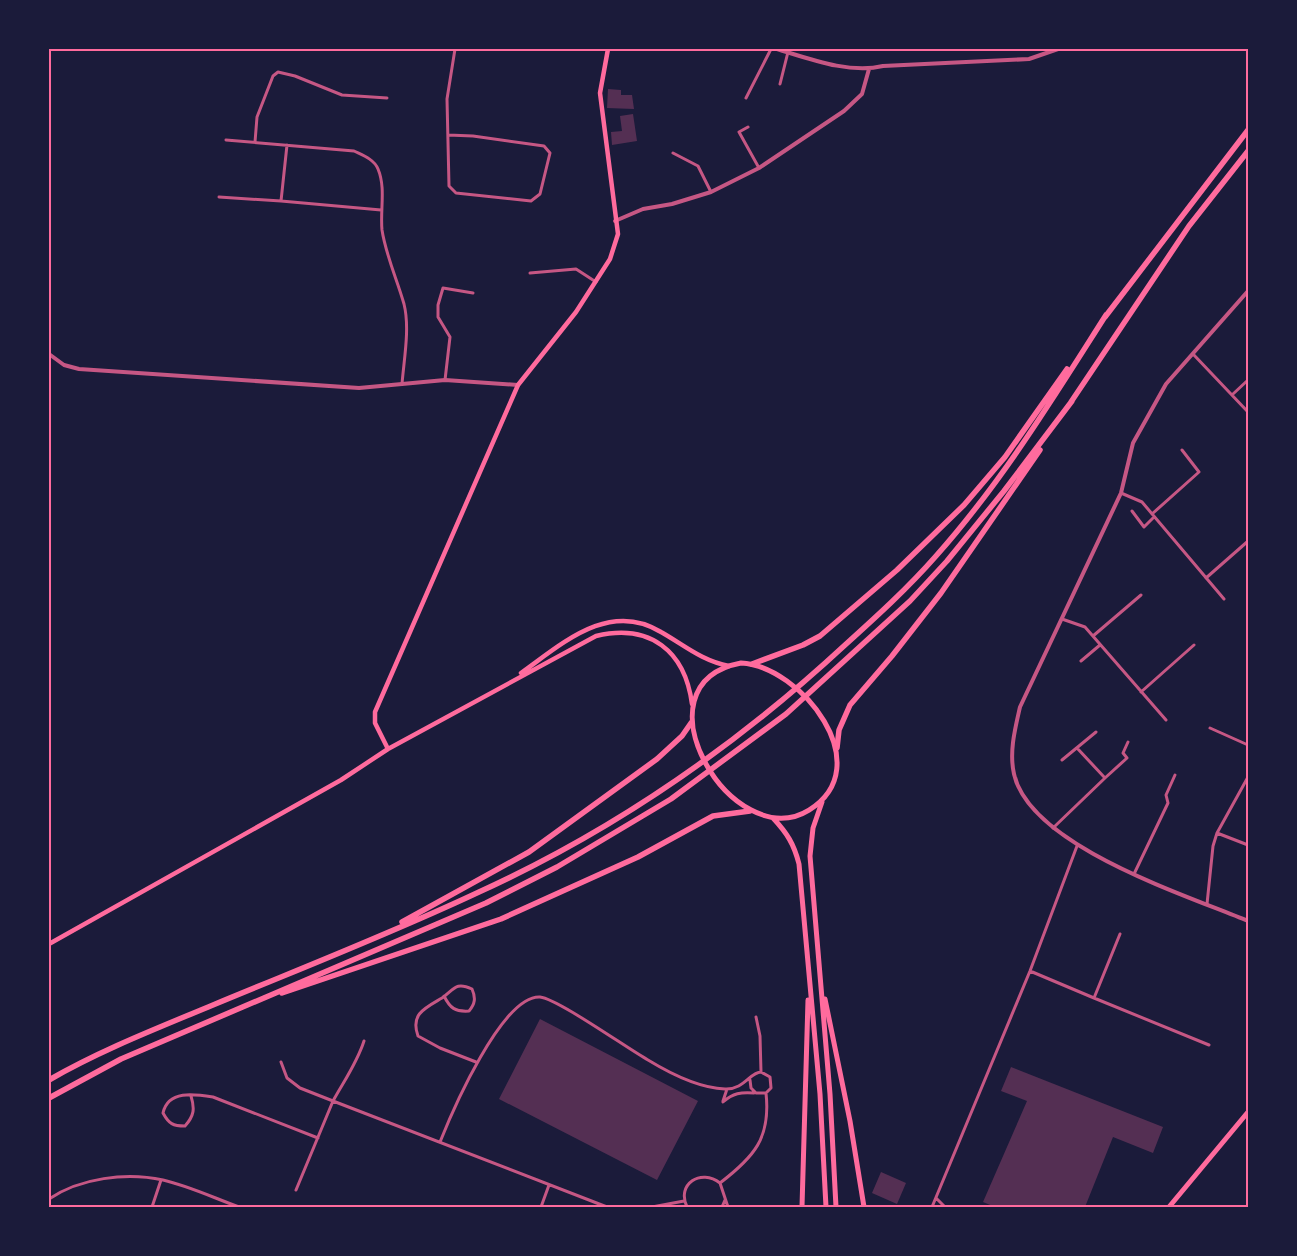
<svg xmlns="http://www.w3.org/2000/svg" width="1297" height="1256" font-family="'Playfair Display',serif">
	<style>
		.building { fill: #542f53 }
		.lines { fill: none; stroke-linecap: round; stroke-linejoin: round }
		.minor { stroke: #c65784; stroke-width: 3 }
		.tertiary { stroke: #c65784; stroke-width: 4 }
		.secondary { stroke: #ff6b9d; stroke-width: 4.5 }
		.primary { stroke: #ff6b9d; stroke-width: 5 }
		.motorway { stroke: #ff6b9d; stroke-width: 5.5 }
		.neatline { fill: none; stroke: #ff6b9d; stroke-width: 2 }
	</style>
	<rect width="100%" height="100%" fill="#1b1b3a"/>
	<path class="building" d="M608 89 621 90V95H632L634 109 607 108Z
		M633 114 637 141 612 145 611 132 622 131 620 116Z
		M540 1019 698 1101 657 1180 499 1099Z
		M1011 1067 1163 1127 1153 1153 1113 1137 1085 1207H995L983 1202 1027 1101 1001 1091Z
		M881 1172 906 1183 897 1204 872 1193Z"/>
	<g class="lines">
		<path class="minor" d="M780 84 788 52
			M746 98 771 49
			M748 127 739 132 759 168
			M448 135 473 136 544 146 550 153 540 194 531 201 456 193 449 186 447 99 455 49
			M226 140 354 151C362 155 374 159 378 169 386 188 380 210 382 230 386 256 397 279 404 304 410 328 404 359 402 384
			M255 142 257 117 273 76 278 72 295 76 342 95 387 98
			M673 153 698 166 711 192
			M219 197 281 201 287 145
			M281 201 381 210
			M530 273 576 269 596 282
			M1193 354 1248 412
			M445 380 450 337 438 317V305L443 288 473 293
			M1233 394 1248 380
			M1121 493 1142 502 1224 599
			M1132 511 1144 527 1154 517
			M1152 514 1199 472 1182 450
			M1206 578 1247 542 1248 544
			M1062 619 1085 627 1166 720
			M1093 636 1141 595
			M1081 661 1100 645
			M1141 692 1194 645
			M1210 728 1248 745
			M1062 760 1096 732
			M1105 778 1127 758 1123 753 1128 742
			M1053 828 1105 778 1077 748
			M1217 833 1248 845
			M1134 874 1168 803 1166 795 1175 775
			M1207 904 1213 846 1217 833 1248 777
			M1030 971 1094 998 1120 934
			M444 996C450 1008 455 1012 469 1011 475 1004 476 998 472 989 455 981 454 990 442 998 425 1008 410 1014 418 1036L440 1048 476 1062
			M1094 998 1209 1045
			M756 1017 760 1036 761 1072
			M281 1062 287 1078 300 1088 333 1101C344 1081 357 1063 364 1041
			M191 1096C195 1109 194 1116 185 1126 173 1126 169 1124 163 1113 168 1090 194 1094 213 1097L318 1138
			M723 1101 727 1089
			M723 1102C733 1093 741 1092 754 1093
			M440 1142C452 1112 502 995 540 997 558 999 628 1049 648 1060 671 1074 698 1088 725 1089 744 1090 750 1072 761 1072L770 1077 771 1088 766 1093H756L751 1088 750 1080
			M720 1183C754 1157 771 1138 766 1093
			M296 1190 333 1101 607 1207
			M936 1198 945 1207
			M49 1199C80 1178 126 1172 163 1180 189 1186 214 1198 239 1207
			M152 1207 161 1180
			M541 1207 549 1185
			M652 1207 684 1201
			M687 1207C676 1184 701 1168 720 1183L728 1207
			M722 1207 725 1200
			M932 1207 1030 971 1077 846"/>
		<path class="tertiary" d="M777 49C810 59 849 74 883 66L1029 59 1058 49
			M615 221 643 209 672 204 711 192 759 168 844 111 862 94 869 69
			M1248 291 1166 384 1133 443 1121 493 1020 707C1015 729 1009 752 1014 774 1030 846 1186 895 1248 921
			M49 354 64 365 79 369 359 388 445 380 518 385"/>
		<path class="secondary" d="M521 673C562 644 609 600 661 632 684 645 702 661 729 666
			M388 749 375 723V712L518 385 576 312 610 259 618 234 600 93 608 49
			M49 944 341 780 388 749 596 636C650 623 685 651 692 704"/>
		<path class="primary" d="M741 663C801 666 880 766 809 810 733 857 630 684 741 663Z
			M822 802 813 828 810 856 830 1094 836 1207
			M773 818C787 833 794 844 799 864L820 1094 826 1207
			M825 999 850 1121 864 1207
			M802 1207 808 1000
			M1169 1207 1248 1112"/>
		<path class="motorway" d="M1105 317 1248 130
			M1071 402 1189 226 1248 151
			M752 664 803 645 820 636 897 570 964 505 1005 457 1067 369
			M837 748 839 730 850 705 892 656 941 593 1040 450
			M402 922 529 852 657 759 682 736 691 723
			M282 993 501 919 638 857 713 816 750 811
			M49 1080C101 1050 158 1028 213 1005 302 968 392 933 479 892 615 830 736 746 845 645 876 617 908 588 936 556 1002 482 1053 398 1106 315
			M49 1098 121 1059 486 903 557 867 671 799 786 714 910 601 947 561 1004 491 1072 401"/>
	</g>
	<rect width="1297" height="1256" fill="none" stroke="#1b1b3a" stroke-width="100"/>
	<rect x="50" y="50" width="1197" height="1156" class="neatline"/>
</svg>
